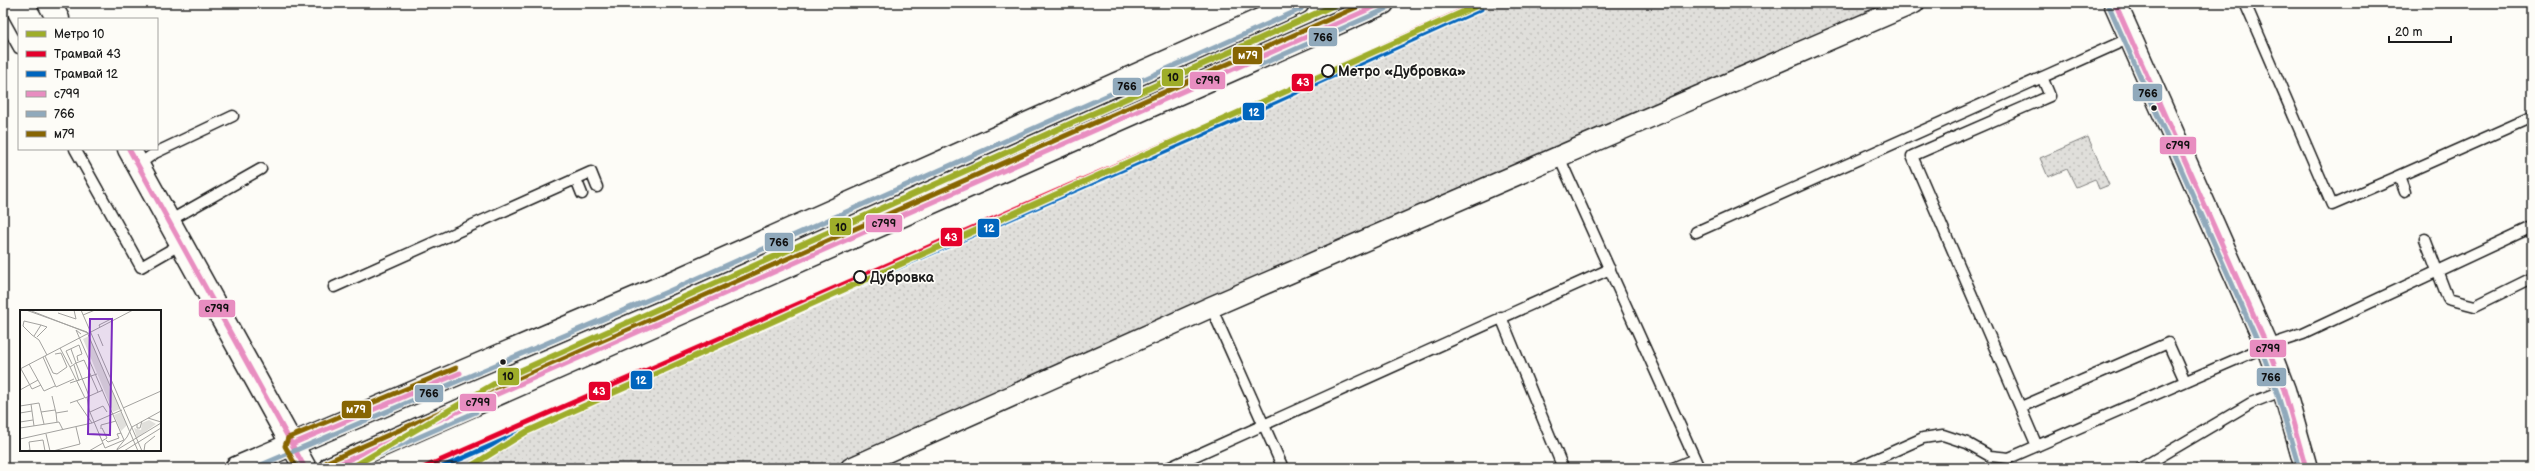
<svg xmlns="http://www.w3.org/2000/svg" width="2535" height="471" font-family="'Balsamiq Sans',sans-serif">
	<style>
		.park { fill: url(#park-dots); stroke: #7e7e7c }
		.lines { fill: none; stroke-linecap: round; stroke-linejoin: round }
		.service-casing { stroke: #1c1c1c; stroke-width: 13 }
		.minor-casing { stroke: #1c1c1c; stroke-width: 23 }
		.tertiary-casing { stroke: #1c1c1c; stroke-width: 25 }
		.secondary-casing { stroke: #1c1c1c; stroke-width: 25 }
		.service { stroke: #fdfcf7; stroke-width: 10 }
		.minor { stroke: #fdfcf7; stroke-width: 20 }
		.tertiary { stroke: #fdfcf7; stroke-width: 22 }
		.secondary { stroke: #fdfcf7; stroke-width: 22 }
		.bus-1-casing { stroke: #fdfcf7; stroke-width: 8 }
		.bus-2-casing { stroke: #fdfcf7; stroke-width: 8 }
		.bus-3-casing { stroke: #fdfcf7; stroke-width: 8 }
		.bus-1 { stroke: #e88dc0; stroke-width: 5 }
		.bus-2 { stroke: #90a9bb; stroke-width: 5 }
		.bus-3 { stroke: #876503; stroke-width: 5 }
		.tram-1-casing { stroke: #fdfcf7; stroke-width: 8 }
		.tram-2-casing { stroke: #fdfcf7; stroke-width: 8 }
		.tram-1 { stroke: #e4002b; stroke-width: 5 }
		.tram-2 { stroke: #0065bd; stroke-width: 5 }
		.metro-1-casing { stroke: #fdfcf7; stroke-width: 9 }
		.metro-1 { stroke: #9ead29; stroke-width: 6 }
		.stop-dot { fill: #fdfcf7; stroke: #1c1c1c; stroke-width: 2 }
		.bus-dot { fill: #1c1c1c; stroke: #fdfcf7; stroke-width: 1.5 }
		.labels { text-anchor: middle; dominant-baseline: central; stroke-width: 3.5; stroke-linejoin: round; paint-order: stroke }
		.stop-label { font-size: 14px; font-weight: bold; fill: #1c1c1c; stroke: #fdfcf7; text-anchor: start }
		.inset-road { fill: none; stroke: #a3a29f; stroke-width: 1 }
		.view { fill: #7b2cbf; fill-opacity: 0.15; stroke: #7b2cbf; stroke-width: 2 }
		.inset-edge { fill: none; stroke: #1c1c1c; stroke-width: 2 }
		.line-badge { stroke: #fdfcf7; stroke-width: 1.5 }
		.badge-label { font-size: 11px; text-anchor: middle; font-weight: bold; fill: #fff }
		.pale-badge-label { font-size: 11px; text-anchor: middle; font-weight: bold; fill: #111 }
	</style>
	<defs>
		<pattern id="park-dots" width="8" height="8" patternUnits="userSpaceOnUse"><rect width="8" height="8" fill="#e0dfdb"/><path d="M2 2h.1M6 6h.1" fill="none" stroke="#c0bfbb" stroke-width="1.8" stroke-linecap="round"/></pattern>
	</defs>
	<rect width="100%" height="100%" fill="#fdfcf7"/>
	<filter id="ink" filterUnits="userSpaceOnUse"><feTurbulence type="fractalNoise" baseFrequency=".025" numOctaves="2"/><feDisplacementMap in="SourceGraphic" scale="8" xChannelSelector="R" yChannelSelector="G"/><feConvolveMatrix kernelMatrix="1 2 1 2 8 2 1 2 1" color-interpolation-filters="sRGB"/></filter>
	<g filter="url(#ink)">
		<path class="park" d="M1479 3H1899L831 468H444Z
			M2088 137 2109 185 2099 189 2095 179 2076 187 2067 169 2048 177 2040 158Z"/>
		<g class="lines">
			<defs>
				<path id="service" d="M2245 3 2332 205 2399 176 2405 192
					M3 19 19 48
					M75 149 141 267 181 244
					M1559 157 1699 468
					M138 165 155 153 233 116
					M2399 176 2532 117
					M576 179 582 194
					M169 221 261 169
					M1696 232 2130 38
					M2425 239 2448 299 2475 306 2532 278
					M334 287 591 172 597 187
					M1211 307 1283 468
					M1501 317 1563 468
					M2021 407 2168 343 2185 381
					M2037 446 1912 156 2050 96 2042 77
					M1168 468 1610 269
					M1673 468 1695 459
					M1856 468 1923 438 1943 435 1967 443 1990 456 2009 458 2267 346 2303 334 2532 227
					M2141 468 2251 403 2284 390"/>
				<path id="minor" d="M851 468 1211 307 1914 3"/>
				<path id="tertiary" d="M2115 3 2267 346 2284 390 2306 468"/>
				<path id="secondary" d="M49 3 58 19
					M129 149 305 468
					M236 468 666 285 1298 3
					M330 468 1383 3"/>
			</defs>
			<use href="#service" class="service-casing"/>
			<use href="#minor" class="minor-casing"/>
			<use href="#tertiary" class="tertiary-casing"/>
			<use href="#secondary" class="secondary-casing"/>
			<use href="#service" class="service"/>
			<use href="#minor" class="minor"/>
			<use href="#tertiary" class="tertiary"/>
			<use href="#secondary" class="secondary"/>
			<defs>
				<path id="bus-1" d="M2115 3 2267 346 2284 390 2306 468
					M129 149 305 468
					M292 444 460 373
					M330 468 1383 3"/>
				<path id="bus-2" d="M2109 6 2261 349 2277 392 2299 468
					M1260 65 1386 9
					M254 468 669 291 1301 9
					M348 468 476 412"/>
				<path id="bus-3" d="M327 462 1366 3
					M297 468 285 446 288 438 456 368"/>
			</defs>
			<use href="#bus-1" class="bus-1-casing"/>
			<use href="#bus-2" class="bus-2-casing"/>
			<use href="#bus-3" class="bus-3-casing"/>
			<use href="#bus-1" class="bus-1"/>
			<use href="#bus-2" class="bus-2"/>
			<use href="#bus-3" class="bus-3"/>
			<defs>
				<path id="tram-1" d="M423 468 1219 120 1478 3"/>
				<path id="tram-2" d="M440 468 1222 126 1481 9"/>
			</defs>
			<use href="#tram-1" class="tram-1-casing"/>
			<use href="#tram-2" class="tram-2-casing"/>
			<use href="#tram-1" class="tram-1"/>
			<use href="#tram-2" class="tram-2"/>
			<defs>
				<path id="metro-1" d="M351 468 504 378 1339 3
					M468 468 526 432 1483 3"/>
			</defs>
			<use href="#metro-1" class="metro-1-casing"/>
			<use href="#metro-1" class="metro-1"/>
		</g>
	</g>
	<g class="stop-dot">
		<circle cx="1328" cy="71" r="6"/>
		<circle cx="860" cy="277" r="6"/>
	</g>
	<g class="bus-dot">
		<circle cx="2154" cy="108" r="3.5"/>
		<circle cx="503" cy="362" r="3.5"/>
	</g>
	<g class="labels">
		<g class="stop-label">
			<text x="1338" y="71">Метро «Дубровка»</text>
			<text x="870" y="277">Дубровка</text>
		</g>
	</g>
	<g transform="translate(20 310)">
		<rect width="141" height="141" fill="#fdfcf7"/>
		<path d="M129 110 136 114 117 128 114 118 121 120 122 113Z" fill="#e0dfdb"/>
		<path d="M69 26 100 99 93 102 63 29ZM101 102 107 115 101 121 94 105Z" fill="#e0dfdb"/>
		<path class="inset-road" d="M6 0 67 22 118 141M9 0 68 23M61 0 122 141M38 3 56 9 54 0M63 5 75 0M80 17 79 15 93 8M61 24 56 20 104 130 85 138 69 100 67 87M78 24 83 36M14 26 21 15 4 11 3 16 12 25 19 30 27 45M17 27 27 17 21 15M40 38 50 57 56 53 69 86M51 39 56 53 64 50 78 82M25 46 33 63 37 64 47 57 41 43 35 44M23 47 36 77 54 69M9 54 24 81 35 76M52 54 46 41 59 35 62 44 57 46 58 51M54 55 59 71M50 57 65 88 83 80M0 59 113 0M1 59 12 79 21 75M50 73 77 64M0 80 18 70M32 86 36 103M57 91 72 113M50 93 64 88M11 94 14 116M0 96 19 93 24 114M103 98 141 81M21 102 35 100M70 102 83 96 87 102M0 103 12 101M128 108 141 112M0 112 13 110M37 112 36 103 48 101M117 114V118H120L122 111M112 117 141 101M0 118 39 112 43 120M82 118 87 128 82 131M81 119V115L96 111M26 124 30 141M0 129 72 113 102 100M86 130 88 132 99 128 97 124 101 123M97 139 107 127 112 117M5 141 10 140 9 132 23 130 25 141M33 141 60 134 56 117M69 141 83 133M95 141 141 113M104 141 141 118M124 141 125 134 135 126"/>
		<path class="view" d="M70 9H92L90 125 68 124Z"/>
		<rect width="141" height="141" class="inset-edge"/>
	</g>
	<g class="line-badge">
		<rect x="1308" y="27" width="30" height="20" rx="4" fill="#90a9bb"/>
		<rect x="1232" y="46" width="31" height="19" rx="4" fill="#876503"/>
		<rect x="1161" y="68" width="23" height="19" rx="4" fill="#9ead29"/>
		<rect x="1189" y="71" width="37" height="19" rx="4" fill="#e88dc0"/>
		<rect x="1291" y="73" width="23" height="19" rx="4" fill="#e4002b"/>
		<rect x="1112" y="77" width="30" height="19" rx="4" fill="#90a9bb"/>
		<rect x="2132" y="83" width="31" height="19" rx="4" fill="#90a9bb"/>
		<rect x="1242" y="102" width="23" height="19" rx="4" fill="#0065bd"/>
		<rect x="2159" y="136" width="38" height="19" rx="4" fill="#e88dc0"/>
		<rect x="865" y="214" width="38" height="19" rx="4" fill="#e88dc0"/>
		<rect x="829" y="217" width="23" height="19" rx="4" fill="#9ead29"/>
		<rect x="977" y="218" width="23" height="20" rx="4" fill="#0065bd"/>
		<rect x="940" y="227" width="23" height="20" rx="4" fill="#e4002b"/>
		<rect x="764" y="232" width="30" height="20" rx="4" fill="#90a9bb"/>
		<rect x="198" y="299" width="38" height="19" rx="4" fill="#e88dc0"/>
		<rect x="2249" y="339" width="38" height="19" rx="4" fill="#e88dc0"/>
		<rect x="497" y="367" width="23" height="19" rx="4" fill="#9ead29"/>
		<rect x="2256" y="367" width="31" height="20" rx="4" fill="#90a9bb"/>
		<rect x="630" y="370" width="23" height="20" rx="4" fill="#0065bd"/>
		<rect x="588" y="381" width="23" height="20" rx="4" fill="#e4002b"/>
		<rect x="414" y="384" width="30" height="19" rx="4" fill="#90a9bb"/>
		<rect x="459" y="393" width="38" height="19" rx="4" fill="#e88dc0"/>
		<rect x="341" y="400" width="31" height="19" rx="4" fill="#876503"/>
	</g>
	<g class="badge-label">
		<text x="1248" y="59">м79</text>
		<text x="1303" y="86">43</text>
		<text x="1254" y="116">12</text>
		<text x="989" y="232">12</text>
		<text x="951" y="241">43</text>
		<text x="641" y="384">12</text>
		<text x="599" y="395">43</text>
		<text x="356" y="413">м79</text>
	</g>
	<g class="pale-badge-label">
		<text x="1323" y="41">766</text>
		<text x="1173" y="81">10</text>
		<text x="1208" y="84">с799</text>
		<text x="1127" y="90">766</text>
		<text x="2148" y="97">766</text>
		<text x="2178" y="149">с799</text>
		<text x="884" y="227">с799</text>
		<text x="841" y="231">10</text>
		<text x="779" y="246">766</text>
		<text x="217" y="312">с799</text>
		<text x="2268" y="352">с799</text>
		<text x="508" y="380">10</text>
		<text x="2271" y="381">766</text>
		<text x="429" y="397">766</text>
		<text x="478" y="406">с799</text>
	</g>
	<rect width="2535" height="471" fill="none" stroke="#fdfcf7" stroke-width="16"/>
	<rect x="8" y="8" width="2519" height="455" fill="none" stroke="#1c1c1c" stroke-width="1.5" filter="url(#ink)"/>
	<rect x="18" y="18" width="140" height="132" fill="#fdfcf7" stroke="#a3a29f"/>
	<rect x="26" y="31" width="20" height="6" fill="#9ead29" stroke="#a3a29f"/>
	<text x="54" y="38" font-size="12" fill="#1c1c1c">Метро 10</text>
	<rect x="26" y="51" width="20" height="6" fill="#e4002b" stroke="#a3a29f"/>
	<text x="54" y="58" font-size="12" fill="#1c1c1c">Трамвай 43</text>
	<rect x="26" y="71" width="20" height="6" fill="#0065bd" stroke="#a3a29f"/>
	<text x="54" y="78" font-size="12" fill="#1c1c1c">Трамвай 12</text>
	<rect x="26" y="91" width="20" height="6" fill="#e88dc0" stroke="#a3a29f"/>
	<text x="54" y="98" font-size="12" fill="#1c1c1c">с799</text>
	<rect x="26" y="111" width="20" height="6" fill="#90a9bb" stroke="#a3a29f"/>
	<text x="54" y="118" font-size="12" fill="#1c1c1c">766</text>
	<rect x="26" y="131" width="20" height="6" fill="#876503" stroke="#a3a29f"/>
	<text x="54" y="138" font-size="12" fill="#1c1c1c">м79</text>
	<path d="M2389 36v6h62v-6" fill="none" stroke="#1c1c1c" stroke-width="2"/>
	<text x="2395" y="36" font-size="12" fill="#1c1c1c" stroke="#fdfcf7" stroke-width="3" paint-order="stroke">20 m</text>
</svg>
